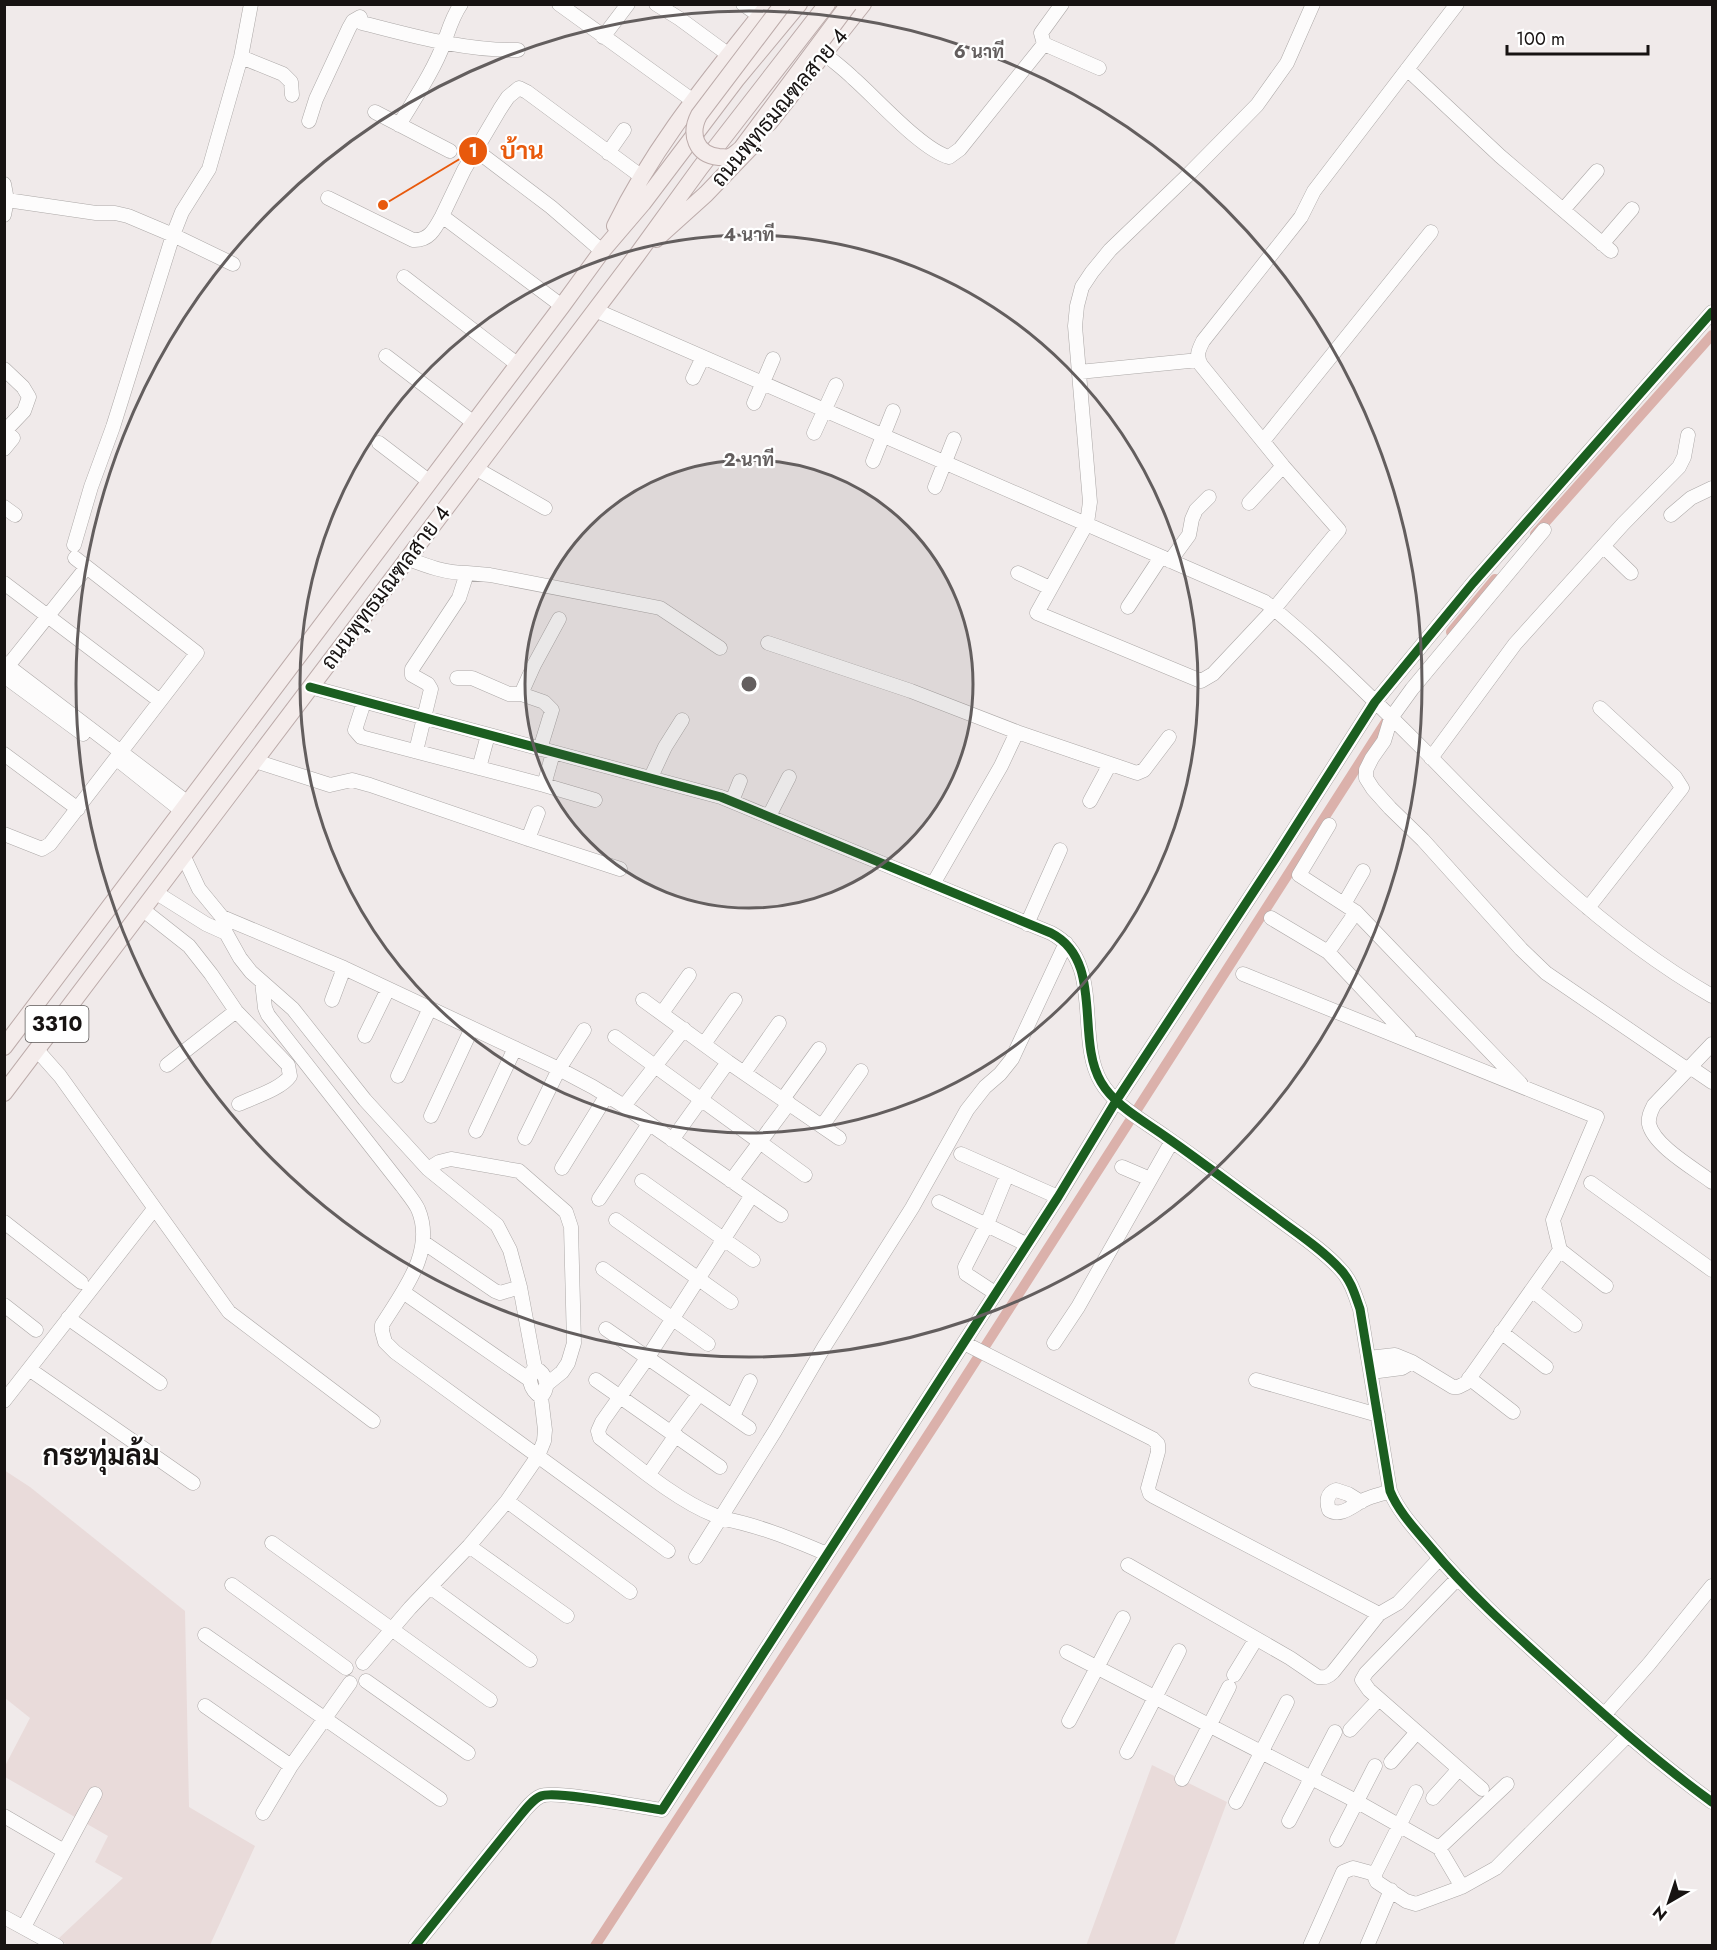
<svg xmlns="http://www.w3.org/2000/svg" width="1717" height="1950" font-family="Jost,Sarabun,sans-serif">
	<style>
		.built { fill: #e9dbda }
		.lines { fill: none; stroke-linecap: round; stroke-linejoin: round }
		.canal { stroke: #dbb1ab; stroke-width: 10 }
		.minor-casing { stroke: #aca8a7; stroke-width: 15 }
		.major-casing { stroke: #bcabaa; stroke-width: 18 }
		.minor { stroke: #fdfcfc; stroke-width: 14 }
		.major { stroke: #f4eceb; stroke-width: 16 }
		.major-bridge-casing { stroke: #bcabaa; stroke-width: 18; stroke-linecap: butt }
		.major-bridge { stroke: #f4eceb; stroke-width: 16 }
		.cycleway-casing { stroke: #fff; stroke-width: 13 }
		.cycleway { stroke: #1b5e20; stroke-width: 9 }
		.ring { fill: none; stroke: #635e5e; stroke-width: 3 }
		.labels { text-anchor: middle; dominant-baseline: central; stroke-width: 4.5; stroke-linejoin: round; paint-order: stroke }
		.shield { fill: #fff; stroke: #5d5a59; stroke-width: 1.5 }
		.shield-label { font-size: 21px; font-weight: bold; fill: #171312 }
		.street-label { font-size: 22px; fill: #171312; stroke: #fff }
		.district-label { font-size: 28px; font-weight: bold; fill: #171312; stroke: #fff }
		.centre { fill: #635e5e; stroke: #fff; stroke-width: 3 }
		.ring-label { font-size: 18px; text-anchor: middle; font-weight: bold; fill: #635e5e; stroke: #fff; stroke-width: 4.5; stroke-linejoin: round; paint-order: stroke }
		.leader { fill: none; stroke: #e8590c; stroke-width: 2 }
		.callout-dot { fill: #e8590c; stroke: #fff; stroke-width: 2 }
		.mark-label { font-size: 18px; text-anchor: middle; font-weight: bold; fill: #fff }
		.callout-label { font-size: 24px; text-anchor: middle; font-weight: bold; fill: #e8590c; stroke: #fff; stroke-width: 4.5; stroke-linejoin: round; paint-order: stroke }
	</style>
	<rect width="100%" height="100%" fill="#f0eaea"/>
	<path class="built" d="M4 1470 30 1487 185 1611 189 1807 255 1846 210 1945 69 1946 58 1939 123 1878 95 1862 108 1836 5 1777V1766L30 1718 5 1698Z
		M1152 1765 1227 1802 1174 1945 1086 1946Z"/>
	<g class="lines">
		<path class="canal" d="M1535 534 1712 335
			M1451 632 1495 579
			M595 1946 941 1415 1389 717"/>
		<defs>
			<path id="minor" d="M559 4 692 100
				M656 4 680 19 729 55
				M743 4 760 16
				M1313 4 1287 63 1257 105 1186 177 1110 250 1092 272 1082 287 1077 306 1075 326 1090 502 1087 523 1037 613 1201 681 1213 674 1274 609 1339 530 1283 466 1201 365C1196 355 1198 351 1203 341L1301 217 1314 191 1457 4
				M603 37 628 4
				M1044 44 1041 33 1062 4
				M825 54C834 62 844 69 853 78 876 98 922 150 949 157L960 149 1044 44 1099 68
				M241 57 283 74 291 82 292 95
				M1407 69 1500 156 1611 251
				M375 112 450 151
				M309 121 316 99 349 28 353 21 360 17 362 23C413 36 465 51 518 50
				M399 125C415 98 433 72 444 43 449 29 452 17 461 4
				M477 151 551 207 602 251
				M608 153 624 130
				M4 184 7 200 4 215
				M328 198 413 240C429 241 435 229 442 216L562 306
				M7 200 96 213H115L128 216 173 235 233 264
				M1563 210 1597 171
				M442 216 464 170 500 109 508 97 519 88 527 92 642 177
				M1602 244 1632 209
				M404 277 517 364
				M595 310 1265 602C1281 614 1295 627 1310 640 1349 675 1385 711 1422 748 1511 840 1601 932 1712 996
				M386 356 474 423
				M4 369 23 387 29 397 24 411 4 432
				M1079 372 1199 360
				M693 378 703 357
				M754 403 773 359
				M4 430 13 438 4 449
				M814 433 836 385
				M1263 441 1431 232
				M379 443 430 482
				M873 461 893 411
				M475 468 545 508
				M935 487 954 439
				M1249 503 1283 466
				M4 507 15 515
				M1671 515 1691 498 1712 488
				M1544 530 1412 689 1391 718 1384 741 1372 758 1366 770V778L1373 789 1390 808 1423 840 1521 949 1546 973 1688 1070
				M74 545 91 487 113 427 173 235 182 212 209 169 241 57 251 4
				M1603 546 1631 573
				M406 558C427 566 445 573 467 573L459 598 412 669V675L428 684 431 689 416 751
				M1170 561 1189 535 1192 519 1196 510 1209 497
				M467 573 490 575 660 608 720 648
				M1018 573 1050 588
				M4 583 160 701
				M1128 607 1161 557
				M768 643 911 691 1017 732 1137 773 1144 770 1169 737
				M4 663 188 803
				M4 671 86 568
				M4 676 83 734
				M457 678H472L509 694H521
				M310 687 721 797 1051 933C1105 961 1075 1038 1101 1082 1115 1106 1144 1121 1166 1137 1202 1162 1237 1189 1273 1215 1295 1232 1321 1248 1340 1269 1351 1280 1355 1295 1360 1309L1390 1491C1399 1513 1417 1531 1432 1549 1467 1591 1508 1628 1549 1665 1603 1714 1653 1759 1712 1802
				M364 702 355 730 361 737 544 785 595 800
				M540 749 552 710 544 702 521 694 534 665 559 619
				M4 754 78 809
				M1431 758 1515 644 1623 524 1679 467 1684 457 1688 435
				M118 760 182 811
				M255 761 330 785 352 780 370 785 528 839 620 869
				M479 768 488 735
				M651 777 665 747 682 720
				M544 785 553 753
				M732 801 740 781
				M1090 801 1110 764
				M769 816 789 777
				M1329 825 1299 875 1356 912 1521 1084
				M4 834 42 849 50 844 197 653 75 558
				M528 839 538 813
				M183 855 199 889 222 917 226 933 240 958 251 972 293 1009 365 1100 428 1169 497 1225 510 1250 520 1287 535 1368C547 1374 550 1387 541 1397
				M933 884 1001 766 1017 732
				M155 892 206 924 226 933
				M1344 904 1363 871
				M1588 908 1682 788 1675 777 1600 708
				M142 909 189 946 211 974 236 1011 288 1065 290 1076C281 1089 254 1097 239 1104
				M222 917 344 968 559 1069 593 1087 624 1106 752 1195
				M1271 918 1328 952 1409 1038
				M1027 924 1060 850
				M1328 952 1356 912
				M1243 974 1597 1117 1553 1220 1560 1250 1466 1383 1458 1387H1453L1412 1362
				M262 982 265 1008 268 1015 402 1186C407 1193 414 1201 418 1209 436 1251 403 1291 382 1325V1331L385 1342 395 1352 668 1551
				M332 1000 344 968
				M643 1000 728 1062 839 1138
				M662 1013 689 975
				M365 1036 388 989
				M615 1037 805 1175
				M704 1044 735 1000
				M1712 1044 1654 1105C1651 1111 1648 1116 1649 1124 1654 1146 1695 1169 1712 1182
				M37 1050 60 1076 229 1312 373 1421
				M167 1065 236 1011
				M1690 1067 1712 1082
				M744 1073 779 1023
				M398 1076 430 1008
				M783 1099 819 1049
				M624 1106 684 1029
				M431 1116 472 1028
				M822 1126 861 1071
				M476 1131 515 1048
				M525 1138 559 1069 584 1030
				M672 1140 728 1062
				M961 1154 1058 1197
				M1122 1167 1150 1179
				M562 1168 607 1095
				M428 1169 439 1162 451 1159 519 1171 566 1212 571 1227 574 1343 568 1363 562 1372 546 1385
				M642 1181 753 1260
				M731 1181 789 1103
				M1591 1183 1712 1270
				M599 1199 649 1124
				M939 1202 1026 1244
				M616 1220 731 1302
				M4 1222 81 1282
				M423 1242 495 1291 500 1293 520 1287
				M1560 1250 1606 1286
				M603 1269 708 1344
				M989 1289 966 1274 965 1267 987 1224 1007 1175
				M1532 1290 1575 1325
				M403 1292 530 1380
				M4 1305 36 1330
				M68 1318 160 1383
				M606 1329 749 1428
				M1501 1332 1546 1367
				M964 1343 1153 1439 1158 1444V1452L1148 1488 1150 1494 1153 1496 1379 1614
				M1054 1343 1078 1307 1172 1141
				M1368 1358 1395 1355 1412 1362 1402 1368 1371 1372
				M29 1369 193 1483
				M1469 1378 1513 1412
				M596 1380 720 1467
				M1256 1380 1378 1415
				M4 1401 154 1209
				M733 1416 750 1381
				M671 1432 699 1394
				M649 1474 676 1435
				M507 1501 630 1592
				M1361 1502 1348 1494 1336 1490C1327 1493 1326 1501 1329 1510 1342 1518 1354 1504 1366 1499 1373 1496 1382 1494 1390 1491
				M714 1515C676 1500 633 1463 600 1438L598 1431 602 1422 648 1357 752 1195 781 1215
				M720 1518C758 1525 792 1539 827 1554
				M272 1543 490 1700
				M469 1546 567 1616
				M696 1557 775 1431 824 1347 912 1208 967 1110 985 1087 1000 1074 1012 1059 1066 943
				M1128 1565 1290 1658 1318 1677C1325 1678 1328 1677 1333 1672L1379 1614 1398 1603 1440 1558
				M1458 1578 1366 1673 1362 1680 1369 1690 1482 1789
				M232 1585 346 1668
				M430 1587 530 1660
				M205 1635 440 1799
				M1067 1652 1356 1801 1439 1848 1462 1887
				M363 1663 410 1608 469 1546 507 1501 538 1456 544 1441 545 1430 541 1397C530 1390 526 1377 535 1368
				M1234 1675 1256 1639
				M366 1681 468 1753
				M205 1706 291 1766
				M1604 1715 1649 1664 1712 1586
				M1069 1721 1123 1618
				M1350 1730 1379 1699
				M1127 1752 1179 1651
				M1391 1762 1417 1732
				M1182 1779 1229 1687
				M1416 1792 1375 1874V1878L1377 1882 1406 1901 1416 1904 1462 1887 1496 1868 1627 1736
				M1433 1798 1459 1769
				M1236 1802 1287 1702
				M263 1813 291 1766 350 1683
				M4 1816 64 1851
				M1289 1821 1335 1732
				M1337 1840 1375 1766
				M1439 1848 1507 1784
				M4 1917 57 1946
				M24 1927 95 1794
				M415 1946 515 1822C522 1814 531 1800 541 1796 555 1790 641 1807 662 1810L1058 1197 1116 1101 1275 859 1375 702 1473 583 1712 312
				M1310 1946 1343 1872 1353 1868 1375 1874
				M1367 1946 1391 1890"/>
			<path id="major" d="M769 123 863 4
				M615 226C656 142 711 78 769 4
				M656 239 706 194 752 146
				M4 1047 562 306 602 251 643 203 736 80 799 4
				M4 1093 637 255 700 168 827 4"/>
		</defs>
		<use href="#minor" class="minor-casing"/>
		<use href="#major" class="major-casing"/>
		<use href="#minor" class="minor"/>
		<use href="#major" class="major"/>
		<defs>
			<path id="major-bridge" d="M783 4 699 115C689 134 696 155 719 157 723 157 726 158 729 157 733 156 738 151 741 149L849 4"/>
		</defs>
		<use href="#major-bridge" class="major-bridge-casing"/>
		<use href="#major-bridge" class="major-bridge"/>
		<defs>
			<path id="cycleway" d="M310 687 721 797 1051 933C1105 961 1075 1038 1101 1082 1115 1106 1144 1121 1166 1137 1202 1162 1237 1189 1273 1215 1295 1232 1321 1248 1340 1269 1351 1280 1355 1295 1360 1309L1390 1491C1399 1513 1417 1531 1432 1549 1467 1591 1508 1628 1549 1665 1603 1714 1653 1759 1712 1802
				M415 1946 515 1822C522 1814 531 1800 541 1796 555 1790 641 1807 662 1810L1058 1197 1116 1101 1275 859 1375 702 1473 583 1712 312"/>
		</defs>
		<use href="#cycleway" class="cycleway-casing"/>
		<use href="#cycleway" class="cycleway"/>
	</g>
	<circle cx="749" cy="684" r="224" fill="#635e5e" fill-opacity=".12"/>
	<g class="ring">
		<circle cx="749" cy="684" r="224"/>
		<circle cx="749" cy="684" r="449"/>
		<circle cx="749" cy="684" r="673"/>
	</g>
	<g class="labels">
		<rect class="shield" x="25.5" y="1006" width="63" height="36" rx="4.5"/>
		<g class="shield-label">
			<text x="57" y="1024">3310</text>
		</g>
		<g class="street-label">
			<text transform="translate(779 107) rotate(-50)">ถนนพุทธมณฑลสาย 4</text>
			<text transform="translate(385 587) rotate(-53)">ถนนพุทธมณฑลสาย 4</text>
		</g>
		<g class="district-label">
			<text x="101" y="1455">กระทุ่มล้ม</text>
		</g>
	</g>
	<circle cx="749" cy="684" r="9" class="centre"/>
	<g class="ring-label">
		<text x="979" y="58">6 นาที</text>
		<text x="749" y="241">4 นาที</text>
		<text x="749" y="466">2 นาที</text>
	</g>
	<path class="leader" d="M383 205L473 151"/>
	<g class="callout-dot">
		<circle cx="383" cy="205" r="6"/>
		<circle cx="473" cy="151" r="15"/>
	</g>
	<g class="mark-label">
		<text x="473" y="157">1</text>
	</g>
	<g class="callout-label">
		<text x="522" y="159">บ้าน</text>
	</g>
	<rect width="1717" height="1950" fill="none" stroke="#171312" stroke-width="12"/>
	<g transform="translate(1669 1902) rotate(219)" stroke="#ffffff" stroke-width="4.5" paint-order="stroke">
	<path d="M0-4.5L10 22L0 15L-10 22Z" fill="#171312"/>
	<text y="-9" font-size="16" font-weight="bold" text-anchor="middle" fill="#171312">N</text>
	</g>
	<path d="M1507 45v9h141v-9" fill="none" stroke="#171312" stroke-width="3"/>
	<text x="1516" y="45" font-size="18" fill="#171312" stroke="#ffffff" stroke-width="4.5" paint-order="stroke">100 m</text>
</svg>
